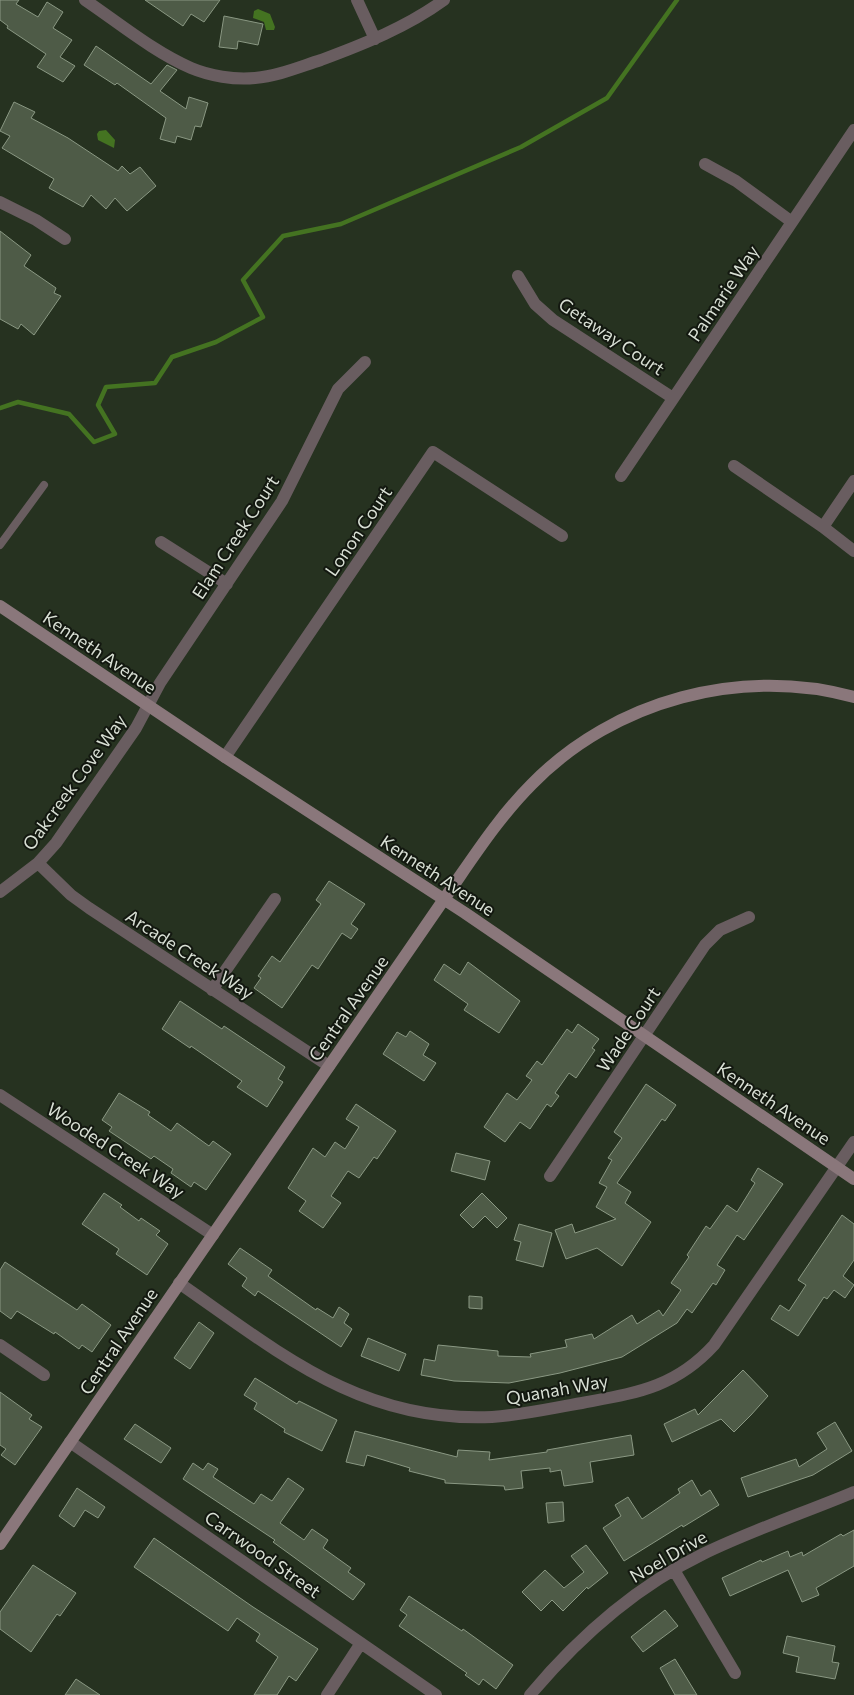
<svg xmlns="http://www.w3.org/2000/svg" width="854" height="1695" font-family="Commissioner,sans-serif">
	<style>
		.water { fill: #447321 }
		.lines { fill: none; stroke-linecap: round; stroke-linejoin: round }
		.stream { stroke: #447321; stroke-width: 4.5 }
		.building { fill: #4e5b47; stroke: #8a9883 }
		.lane { stroke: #695d60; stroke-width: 8 }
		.street { stroke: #695d60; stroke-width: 12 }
		.secondary { stroke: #8a777b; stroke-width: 12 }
		.labels { text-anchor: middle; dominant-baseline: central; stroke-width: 4; stroke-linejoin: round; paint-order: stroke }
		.street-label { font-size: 18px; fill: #d8dfd4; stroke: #131810 }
	</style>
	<rect width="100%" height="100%" fill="#263220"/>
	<path class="water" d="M258 9 270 14 275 27 274 30H266L264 22 253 18 254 11Z
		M106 130 115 140 114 148 98 140 97 134 99 131Z"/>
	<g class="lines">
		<path class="stream" d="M0 408 18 402 69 414 94 442 115 434 98 405 106 387 155 383 172 357 216 342 263 317 243 280 283 236 341 224 521 147 607 98 677 0"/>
	</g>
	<path class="building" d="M0 0H19L16 4 38 17 47 2 63 12 53 28 72 40 60 57 75 66 63 82 37 67 46 54 7 28 8 26 0 20Z
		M145 0H220L204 22 191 14 183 26Z
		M224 16 263 24 258 45 238 41 237 49 219 47Z
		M96 46 151 84 167 65 177 70 160 91 186 109 189 97 208 103 201 127 195 126 191 140 177 136 175 143 160 139 166 118 117 83 115 85 84 65Z
		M14 102 35 112 31 118 68 138 118 171 122 166 130 174 140 167 156 186 127 211 115 198 106 209 91 195 83 207 49 188 54 179 2 148 10 136 0 131Z
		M0 231 31 255 24 266 56 288 54 293 61 296 34 335 21 324 18 329 0 319Z
		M329 881 365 904 351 924 358 929 351 939 342 933 318 969 312 965 282 1008 254 988 261 978 258 976 272 956 280 962 321 904 316 900Z
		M468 962 520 1001 499 1033 464 1010 468 1004 434 980 444 964 460 975Z
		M180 1001 222 1029 224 1026 285 1067 278 1079 283 1082 267 1107 237 1087 242 1081 191 1046 190 1048 162 1029Z
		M578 1024 599 1039 592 1048 595 1050 576 1078 569 1073 555 1093 559 1096 551 1107 547 1104 530 1129 520 1122 505 1142 484 1127 507 1093 517 1100 532 1080 526 1076 537 1061 542 1065 567 1029 572 1033Z
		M410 1031 429 1044 423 1055 436 1063 424 1081 383 1054 397 1032 406 1037Z
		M646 1084 676 1105 665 1121 662 1119 617 1183 631 1192 625 1203 651 1222 622 1266 597 1248 566 1259 555 1230 572 1224 575 1233 616 1219 596 1207 607 1187 599 1183 612 1160 608 1158 622 1138 614 1132Z
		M119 1093 150 1112 148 1115 171 1131 177 1123 209 1146 213 1141 231 1154 206 1190 194 1182 191 1187 171 1173 173 1169 154 1156 151 1159 109 1131 112 1127 102 1120Z
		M356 1104 396 1131 377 1159 374 1157 359 1178 348 1171 331 1196 341 1203 323 1228 299 1211 306 1201 288 1188 313 1148 325 1157 335 1142 345 1149 359 1127 346 1119Z
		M456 1153 490 1161 485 1180 451 1171Z
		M758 1168 783 1184 744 1240 737 1235 717 1265 725 1270 716 1285 713 1283 692 1313 687 1309 677 1323 622 1357 560 1373 509 1383 454 1381 421 1375 424 1359 435 1361 438 1345 498 1351V1356L531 1357 530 1354 567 1347 565 1340 592 1334 594 1339 632 1315 637 1324 659 1310 663 1316 681 1290 671 1283 689 1257 687 1255 706 1226 710 1229 727 1205 737 1212 755 1183 751 1180Z
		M104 1193 122 1205 120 1207 139 1221 141 1218 160 1231 156 1235 168 1244 147 1275 116 1254 119 1249 82 1224Z
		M482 1193 507 1218 497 1228 485 1216 473 1228 460 1215Z
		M842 1215 854 1224V1260L843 1276 854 1285 845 1298 834 1290 827 1299 824 1297 798 1336 771 1319 780 1305 789 1311 806 1285 798 1280Z
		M519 1224 552 1233 543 1267 516 1260 521 1242 514 1240Z
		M240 1248 272 1270 268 1276 316 1310 317 1308 333 1318 339 1307 349 1314 344 1323 352 1329 341 1347 258 1291 255 1296 242 1286 247 1278 228 1264Z
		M5 1262 77 1310 82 1304 111 1325 92 1352 82 1345 79 1349 55 1332 54 1334 17 1311 11 1319 0 1311V1270Z
		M469 1296 482 1297V1309L469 1308Z
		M199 1322 214 1333 190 1369 174 1358Z
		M368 1338 406 1354 399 1371 361 1356Z
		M743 1370 768 1396 751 1415 734 1432 721 1419 672 1442 664 1424 695 1409 698 1415Z
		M255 1378 297 1404 299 1401 337 1420 322 1451 284 1432 285 1429 254 1409 257 1403 244 1395Z
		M0 1392 32 1415 29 1419 42 1427 15 1465 1 1455 6 1449 0 1445Z
		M835 1422 852 1451 813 1475 748 1497 741 1478 796 1459 799 1467 827 1449 817 1433Z
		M135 1424 171 1448 161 1463 124 1439Z
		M355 1431 457 1457 458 1450 490 1452 489 1460 547 1452V1450L631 1435 634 1455 590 1462 593 1482 564 1486 561 1470 550 1472V1468L521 1471 523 1488 505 1490 504 1486 445 1483V1480L409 1471 410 1468 367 1455 364 1466 346 1462Z
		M193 1463 203 1470 208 1463 218 1469 213 1477 254 1504 261 1494 272 1501 288 1478 304 1489 280 1523 304 1540 312 1529 328 1540 323 1548 351 1568 348 1572 365 1584 353 1600 273 1542 275 1540 183 1479Z
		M692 1480 701 1496 710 1490 719 1505 683 1527 682 1525 624 1561 603 1528 621 1516 615 1505 628 1497 642 1519 680 1493 678 1489Z
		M77 1488 105 1507 98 1518 85 1510 74 1527 59 1516Z
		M563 1502 564 1521 548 1523 546 1503Z
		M854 1530V1566L816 1588 819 1595 802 1602 788 1570 730 1596 722 1578 761 1560 762 1562 788 1551 790 1557 802 1552 803 1556 841 1534 843 1536Z
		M154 1538 253 1607 318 1649 296 1681 289 1676 277 1695H254L278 1657 256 1641 260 1634 237 1618 228 1631 134 1567Z
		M586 1545 608 1573 588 1589 587 1587 563 1611 552 1600 541 1611 522 1592 545 1570 564 1588 584 1572 571 1556Z
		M33 1565 76 1593 60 1616 57 1614 31 1652 0 1629V1612Z
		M409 1596 462 1631 463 1629 513 1665 496 1689 483 1679 479 1685 465 1675 467 1673 399 1626 407 1615 400 1610Z
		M665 1610 678 1626 643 1652 631 1637Z
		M787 1636 835 1646 832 1662 839 1663 835 1679 796 1672 799 1657 783 1653Z
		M675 1659 697 1695H675L660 1668Z
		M76 1679 100 1695H65Z"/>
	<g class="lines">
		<path class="lane" d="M0 545 44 485"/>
		<path class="street" d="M85 0C119 23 154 52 191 68 210 76 234 80 255 78 278 76 299 67 321 60 364 44 407 27 444 0
			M357 0 375 39
			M705 164 736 181 792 222
			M0 202 36 220 65 239
			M518 276 535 304 553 320 673 398
			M734 466 823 527 854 551
			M621 476 854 130
			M823 527 854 481
			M161 542 227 584
			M225 757 433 452 562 536
			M38 863 71 895 89 908 329 1066
			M0 892 38 863 56 843 136 728 160 683 282 501 338 389 365 362
			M212 990 275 899
			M0 1095 213 1235
			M550 1176 705 945 720 930 749 917
			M179 1283C280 1353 361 1423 492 1417 522 1415 552 1408 582 1403 635 1393 675 1388 714 1345L854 1142
			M0 1345 44 1375
			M70 1442 436 1695
			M674 1570 735 1673
			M327 1695 361 1643
			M530 1695C578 1638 635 1587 703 1554 752 1530 804 1513 854 1492"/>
		<path class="secondary" d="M0 606 225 757 465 913 854 1179
			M0 1544 460 876C482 844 504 812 532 784 614 700 742 666 854 697"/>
	</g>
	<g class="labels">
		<g class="street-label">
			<text transform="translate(723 293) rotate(-56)">Palmarie Way</text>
			<text transform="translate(612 336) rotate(34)">Getaway Court</text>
			<text transform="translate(358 531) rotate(-56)">Lonon Court</text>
			<text transform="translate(235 537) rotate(-57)">Elam Creek Court</text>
			<text transform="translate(100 652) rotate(34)">Kenneth Avenue</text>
			<text transform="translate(74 782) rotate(-54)">Oakcreek Cove Way</text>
			<text transform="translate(438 875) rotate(33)">Kenneth Avenue</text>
			<text transform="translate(190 954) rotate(33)">Arcade Creek Way</text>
			<text transform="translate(348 1008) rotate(-55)">Central Avenue</text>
			<text transform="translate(628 1029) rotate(-56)">Wade Court</text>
			<text transform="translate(774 1103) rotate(34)">Kenneth Avenue</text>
			<text transform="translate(116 1150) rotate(33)">Wooded Creek Way</text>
			<text transform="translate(118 1341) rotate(-56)">Central Avenue</text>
			<text transform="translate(557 1389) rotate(-10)">Quanah Way</text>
			<text transform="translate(263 1554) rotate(35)">Carrwood Street</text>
			<text transform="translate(668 1556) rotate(-30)">Noel Drive</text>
		</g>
	</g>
</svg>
